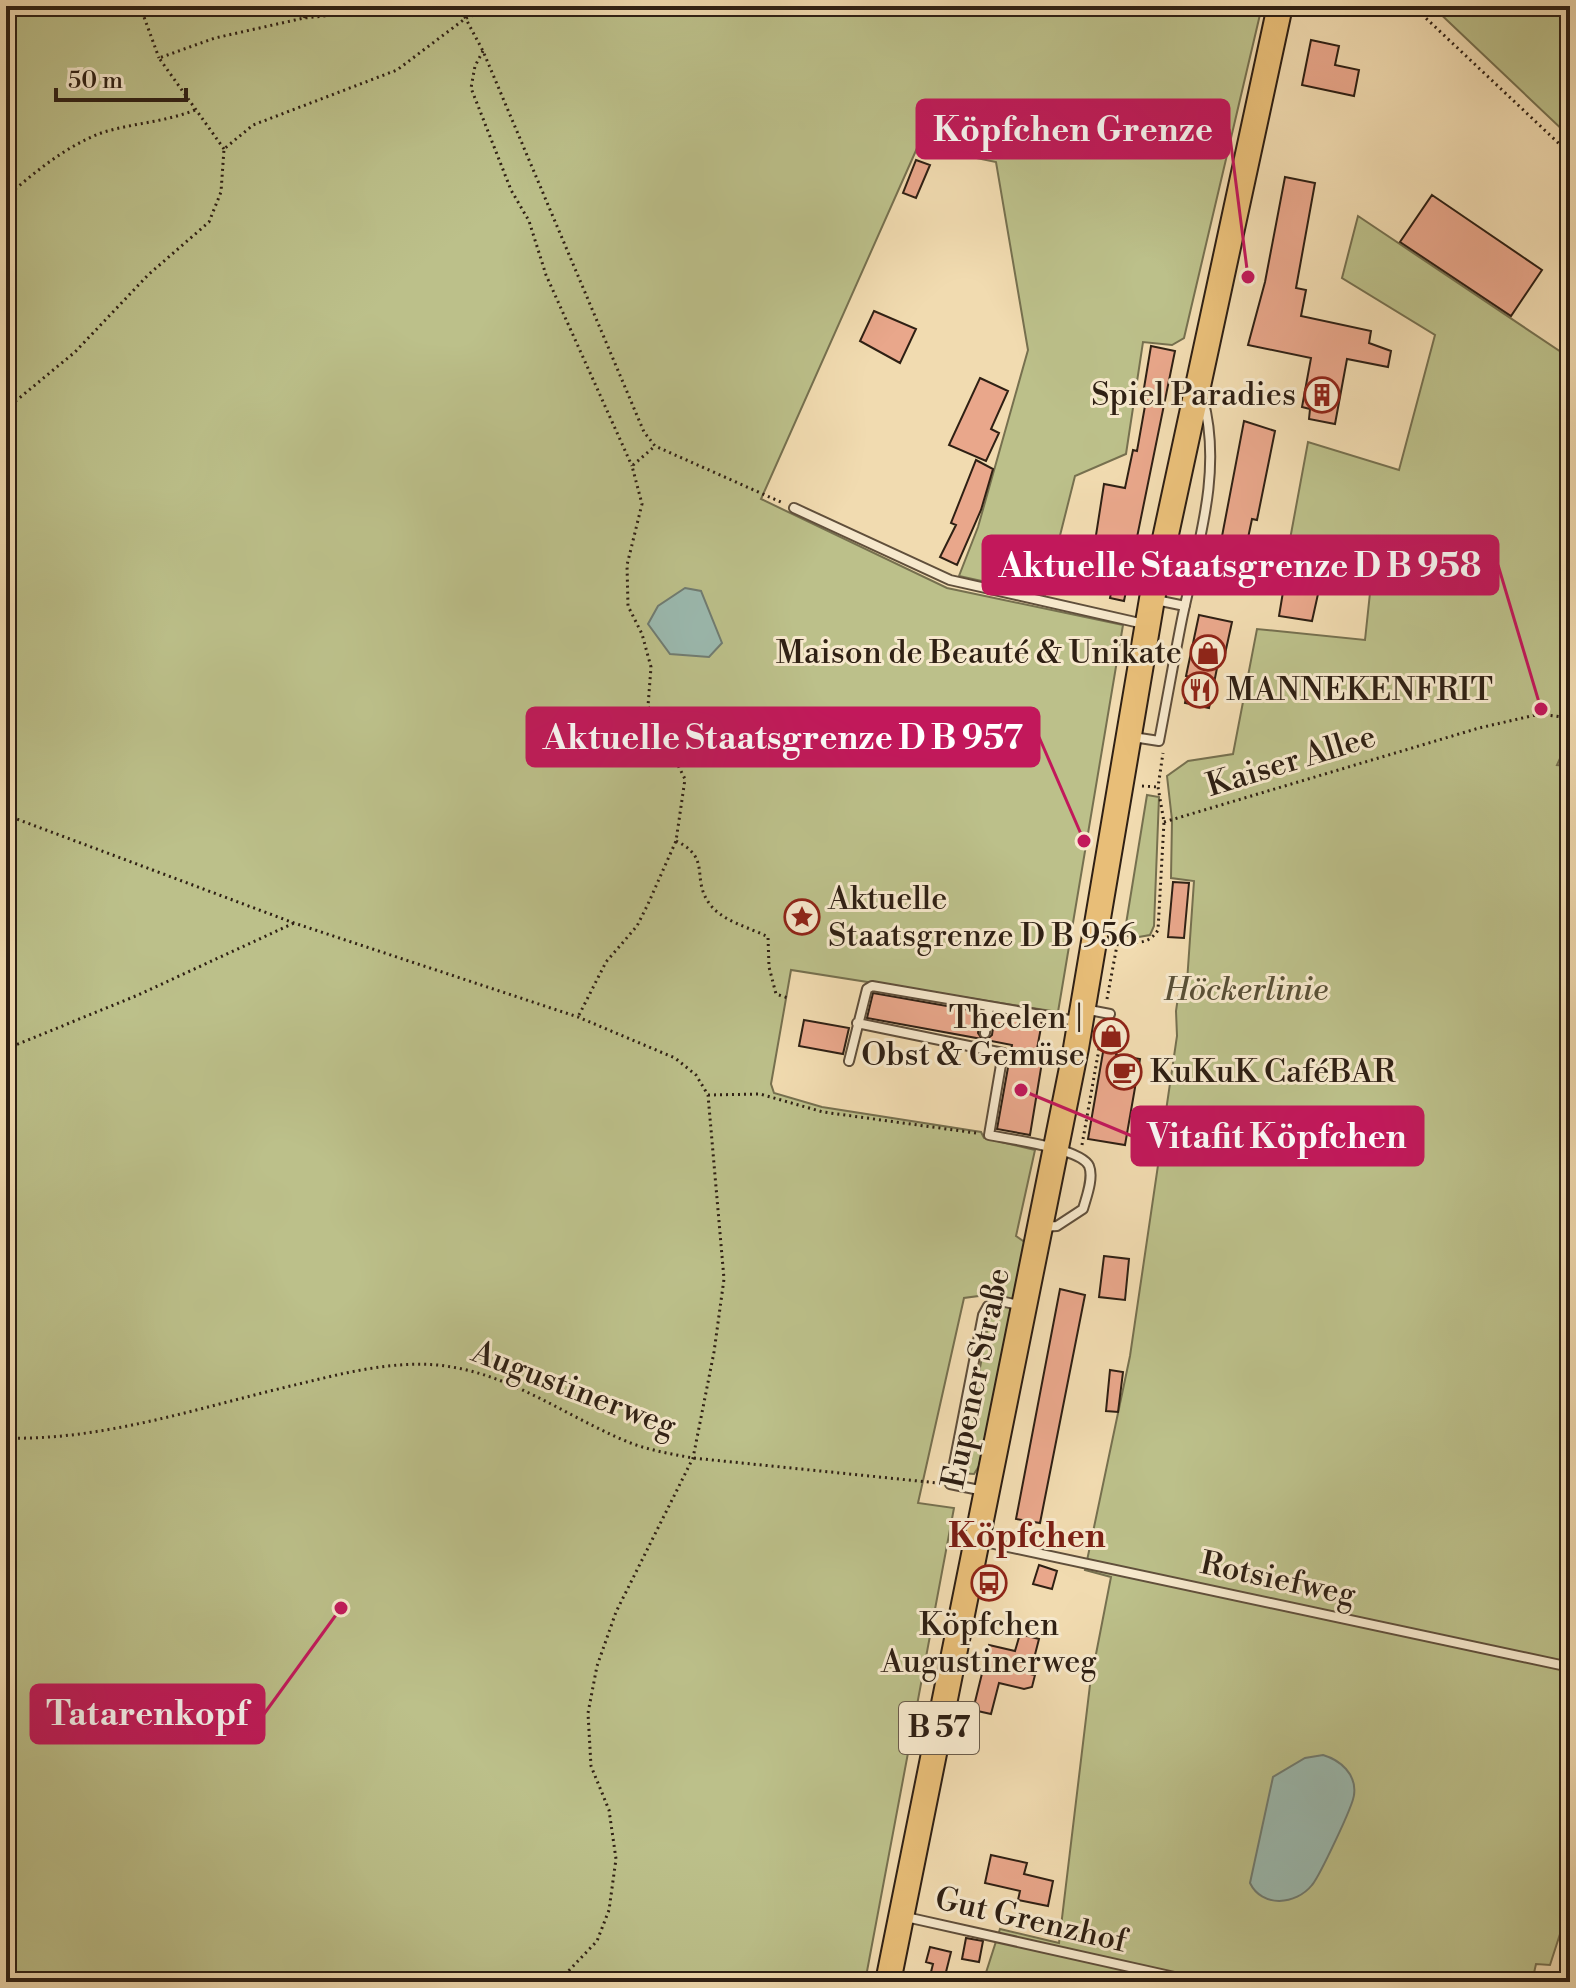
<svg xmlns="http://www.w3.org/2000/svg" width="1576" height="1988" font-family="'Libre Bodoni',serif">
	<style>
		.green { fill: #bcc08a; stroke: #76704f; stroke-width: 2 }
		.water { fill: #9bbab0; stroke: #707c72; stroke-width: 2 }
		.building { fill: #e9a78b; stroke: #2f2014; stroke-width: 2 }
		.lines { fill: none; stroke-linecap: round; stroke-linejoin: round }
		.lane-casing { stroke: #604f3b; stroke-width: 12 }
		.primary-casing { stroke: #2f2014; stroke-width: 28 }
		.path { stroke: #2f2014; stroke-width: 3; stroke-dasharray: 2 4; stroke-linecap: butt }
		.lane { stroke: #f6e8cc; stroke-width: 8 }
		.primary { stroke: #e8be78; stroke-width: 24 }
		.labels { text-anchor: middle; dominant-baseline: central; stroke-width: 6; stroke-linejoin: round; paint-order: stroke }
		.shield { fill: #f6e8cc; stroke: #6b5c4b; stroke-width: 2 }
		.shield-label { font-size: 30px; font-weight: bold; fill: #2f2014 }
		.poi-label { font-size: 32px; fill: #2f2014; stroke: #f6e8cc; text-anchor: end }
		.street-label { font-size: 32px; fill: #2f2014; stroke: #f6e8cc }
		.park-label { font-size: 32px; font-style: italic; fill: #595037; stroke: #f6e8cc }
		.neighbourhood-label { font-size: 34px; font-weight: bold; fill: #7a1f14; stroke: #f6e8cc }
		.leader { fill: none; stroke: #c2185b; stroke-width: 3 }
		.callout-dot { fill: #c2185b; stroke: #f6e8cc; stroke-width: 3 }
		.callout { fill: #c2185b; stroke: #c2185b; stroke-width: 3 }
		.callout-label { font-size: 34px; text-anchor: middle; font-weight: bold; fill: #fff }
	</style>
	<rect width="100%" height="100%" fill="#f1dbb0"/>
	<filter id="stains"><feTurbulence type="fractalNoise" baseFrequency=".0025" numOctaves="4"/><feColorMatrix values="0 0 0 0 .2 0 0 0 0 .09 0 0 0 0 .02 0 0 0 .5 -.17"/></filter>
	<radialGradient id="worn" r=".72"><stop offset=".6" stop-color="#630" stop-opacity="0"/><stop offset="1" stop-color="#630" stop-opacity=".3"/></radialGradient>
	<path class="green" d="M6 6H1262L1184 338 1172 345 1143 342 1126 454 1075 476 1045 595 959 576 978 527 1028 350 996 162 918 146 761 499 947 588 1123 625 1058 1012 791 970 771 1084 774 1093 822 1107 981 1132 984 1138 1035 1150 1016 1236 1026 1243 979 1466 974 1474 960 1473 994 1294 964 1298 918 1503 954 1508 865 1982H6Z
		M1432 6H1570V137Z
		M1358 216 1570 358V737L1557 765 1570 766V1903L1550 1965 1536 1964 1532 1982H983L1000 1929 1059 1943 1090 1685 1111 1577 1085 1570 1130 1356 1177 1036 1176 1011 1178 997 1187 982 1194 881 1171 878 1172 820 1167 776 1188 761 1233 754 1257 629 1365 640 1372 574 1286 561 1308 442 1399 470 1435 335 1342 278Z
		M1147 795 1159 797 1154 926 1150 935 1133 938 1125 935 1126 924Z"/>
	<path class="water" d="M685 588 701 591 722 643 709 657 670 654 648 624 658 606Z
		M1323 1755C1340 1760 1357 1774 1354 1795 1353 1806 1319 1877 1312 1885 1296 1905 1262 1908 1250 1883L1273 1777 1305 1758Z"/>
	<path class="building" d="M1311 40 1339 46 1335 65 1359 70 1354 96 1302 85Z
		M916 160 930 165 916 198 903 193Z
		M1285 177 1315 183 1296 288 1306 290 1301 316 1371 331 1369 343 1391 351 1388 367 1347 359 1335 424 1309 419 1310 409 1302 407 1311 358 1248 345 1265 282Z
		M1432 195 1542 270 1511 316 1400 242Z
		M874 311 916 329 900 363 860 341Z
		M1151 346 1175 351 1124 601 1110 598 1113 584 1108 583 1114 552 1094 548 1104 484 1125 488 1133 450 1137 451 1148 389 1144 388Z
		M980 378 1008 391 991 429 999 433 986 461 949 445Z
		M1244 421 1275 431 1257 520 1252 519 1244 557 1219 552Z
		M976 460 993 469 981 510 957 565 940 557 956 525 951 523Z
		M1285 580 1320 585 1312 621 1279 616Z
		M1199 615 1232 622 1225 654 1220 653 1209 708 1185 703 1190 677 1186 676Z
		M1173 882 1189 883 1184 938 1168 937Z
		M873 993 981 1012 978 1033 982 1039 867 1018Z
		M995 1014 1042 1022 1037 1049 1044 1050 1030 1135 997 1129 1012 1045 986 1040 992 1035Z
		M804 1020 849 1028 843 1054 799 1046Z
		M1107 1029 1123 1034 1116 1055 1140 1059 1125 1145 1088 1139Z
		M1104 1256 1129 1259 1125 1300 1099 1297Z
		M1060 1289 1085 1295 1040 1523 1016 1519Z
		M1110 1370 1123 1372 1118 1412 1106 1411Z
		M1039 1565 1057 1571 1052 1589 1033 1584Z
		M1020 1634 1039 1639 1030 1674 1035 1675 1032 1687 1024 1689 999 1683 991 1714 973 1710 989 1645 1015 1651Z
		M991 1855 1027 1863 1024 1874 1053 1881 1048 1906 1018 1900 1020 1891 985 1883Z
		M966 1938 983 1941 979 1962 962 1959Z
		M930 1947 951 1952 945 1976 931 1972 933 1964 926 1962Z"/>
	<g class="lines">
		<defs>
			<path id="lane" d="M794 508 950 580 1144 624
				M1156 600 1185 606
				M1133 737 1159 741C1167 700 1174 659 1182 619 1197 547 1223 472 1203 399
				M1084 1009 1110 1014
				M857 1023 1003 1053 989 1135C1008 1139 1081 1148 1089 1166 1094 1178 1086 1198 1083 1209L1057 1226 1042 1227
				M985 1033 989 1007
				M849 1061 867 989 872 986 1076 1021
				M984 1491 950 1484 983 1315 988 1306 1005 1302 1023 1306
				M980 1541 1570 1667
				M906 1917 1197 1982"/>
			<path id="primary" d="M888 1982 1076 1048 1152 599 1280 6"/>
		</defs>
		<use href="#lane" class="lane-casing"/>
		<use href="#primary" class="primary-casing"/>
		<path class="path" d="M140 6 159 58
			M459 6 483 51 644 432 655 446 783 503
			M1413 6 1570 154
			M304 18 308 6
			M483 51 475 66 471 88 511 190 529 221 546 275 632 466
			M224 149 159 58 215 38 304 18 422 6
			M6 197C35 172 67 145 104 132 134 123 165 122 195 110
			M6 409 75 352 148 275 209 222 221 192 224 149 253 125 397 70 466 18 496 6
			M1142 786 1158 787
			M6 815 294 923 578 1017 675 1058 696 1075 708 1095 724 1279 714 1352 693 1458 616 1612 597 1666 588 1713 591 1766 609 1810 616 1859 609 1910 597 1941 558 1982
			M1164 822 1479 728 1540 714 1570 718
			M676 841C712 858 691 878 709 903 721 921 749 927 768 937L769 967 776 994 788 998
			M1107 999 1118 940C1134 943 1148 946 1158 930L1164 822 1158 787 1163 753
			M579 1015 606 962 637 926 648 904 676 841 685 779 648 706 651 667 642 634 628 606 627 565 642 504 632 466 655 446
			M6 1049 138 995 294 923
			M708 1095 760 1094 823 1112 976 1133
			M1082 1145 1103 1026
			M6 1438C104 1441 204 1406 299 1384 344 1373 391 1361 437 1365 509 1372 563 1415 628 1442 648 1450 671 1454 693 1458L938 1483"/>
		<use href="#lane" class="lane"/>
		<use href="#primary" class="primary"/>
	</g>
	<defs>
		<symbol id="building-ring" viewBox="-11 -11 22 22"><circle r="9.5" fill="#f6e8cc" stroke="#8f2418" stroke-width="1.5"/><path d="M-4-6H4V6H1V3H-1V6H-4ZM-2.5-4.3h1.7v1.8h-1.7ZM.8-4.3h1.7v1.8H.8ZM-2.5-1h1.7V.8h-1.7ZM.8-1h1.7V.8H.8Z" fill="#8f2418"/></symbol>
		<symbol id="shop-ring" viewBox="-11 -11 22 22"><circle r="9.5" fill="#f6e8cc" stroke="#8f2418" stroke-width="1.5"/><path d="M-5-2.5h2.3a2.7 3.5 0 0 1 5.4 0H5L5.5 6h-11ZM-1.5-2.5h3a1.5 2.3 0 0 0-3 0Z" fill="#8f2418"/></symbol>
		<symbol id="restaurant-ring" viewBox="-11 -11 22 22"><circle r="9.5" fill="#f6e8cc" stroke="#8f2418" stroke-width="1.5"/><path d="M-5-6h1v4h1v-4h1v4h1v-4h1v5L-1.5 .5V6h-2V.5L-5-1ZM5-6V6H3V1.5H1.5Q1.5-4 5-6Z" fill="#8f2418"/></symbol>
		<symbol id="sight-ring" viewBox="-11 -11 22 22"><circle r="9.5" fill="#f6e8cc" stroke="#8f2418" stroke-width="1.5"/><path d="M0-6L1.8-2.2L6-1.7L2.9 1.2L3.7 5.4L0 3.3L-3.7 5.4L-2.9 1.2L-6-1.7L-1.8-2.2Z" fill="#8f2418"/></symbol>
		<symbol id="cafe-ring" viewBox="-11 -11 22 22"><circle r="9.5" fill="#f6e8cc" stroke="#8f2418" stroke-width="1.5"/><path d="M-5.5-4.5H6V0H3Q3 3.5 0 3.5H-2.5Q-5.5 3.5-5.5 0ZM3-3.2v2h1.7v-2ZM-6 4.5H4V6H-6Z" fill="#8f2418"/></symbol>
		<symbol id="bus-ring" viewBox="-11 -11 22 22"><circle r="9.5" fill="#f6e8cc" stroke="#8f2418" stroke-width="1.5"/><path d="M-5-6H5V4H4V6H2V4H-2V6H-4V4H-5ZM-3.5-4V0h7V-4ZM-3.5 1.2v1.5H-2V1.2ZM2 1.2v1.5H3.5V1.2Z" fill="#8f2418"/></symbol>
	</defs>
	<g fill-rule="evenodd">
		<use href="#building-ring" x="1302" y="375" width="40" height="40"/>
		<use href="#shop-ring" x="1188" y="633" width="40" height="40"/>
		<use href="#restaurant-ring" x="1180" y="670" width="40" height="40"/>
		<use href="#sight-ring" x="782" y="897" width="40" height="40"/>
		<use href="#shop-ring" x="1091" y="1016" width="40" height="40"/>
		<use href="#cafe-ring" x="1104" y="1052" width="40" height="40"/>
		<use href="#bus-ring" x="969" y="1563" width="40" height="40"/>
	</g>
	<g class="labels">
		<rect class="shield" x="899" y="1702" width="80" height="52" rx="6"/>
		<g class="shield-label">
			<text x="939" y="1728">B 57</text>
		</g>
		<g class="poi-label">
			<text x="1296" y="395">Spiel Paradies</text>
			<text x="1182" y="653">Maison de Beauté &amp; Unikate</text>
			<text x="1226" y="690" text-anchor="start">MANNEKENFRIT</text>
			<text x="828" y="899" text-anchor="start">Aktuelle<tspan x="828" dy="37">Staatsgrenze D B 956</tspan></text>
			<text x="1085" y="1018">Theelen |<tspan x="1085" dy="37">Obst &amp; Gemüse</tspan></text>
			<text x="1150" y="1072" text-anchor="start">KuKuK CaféBAR</text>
			<text x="989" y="1625" text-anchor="middle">Köpfchen<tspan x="989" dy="37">Augustinerweg</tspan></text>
		</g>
		<g class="street-label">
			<text transform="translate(1291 761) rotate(-17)">Kaiser Allee</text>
			<text transform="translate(976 1378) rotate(-78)">Eupener Straße</text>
			<text transform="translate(574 1389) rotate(21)">Augustinerweg</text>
			<text transform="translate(1278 1579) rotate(12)">Rotsiefweg</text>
			<text transform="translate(1031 1920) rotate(13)">Gut Grenzhof</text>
		</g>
		<g class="park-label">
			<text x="1246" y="990">Höckerlinie</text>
		</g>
		<g class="neighbourhood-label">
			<text x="1027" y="1537">Köpfchen</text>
		</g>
	</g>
	<path class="leader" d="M1248 277L1229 129M1541 709L1498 565M1084 841L1039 737M1021 1090L1132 1136M341 1608L264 1714"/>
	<g class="callout-dot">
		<circle cx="1248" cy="277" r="8"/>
		<circle cx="1541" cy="709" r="8"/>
		<circle cx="1084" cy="841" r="8"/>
		<circle cx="1021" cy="1090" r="8"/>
		<circle cx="341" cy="1608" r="8"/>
	</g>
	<g class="callout">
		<rect x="917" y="100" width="312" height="58" rx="8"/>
		<rect x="983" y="536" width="515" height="58" rx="8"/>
		<rect x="527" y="708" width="512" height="58" rx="8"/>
		<rect x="1132" y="1107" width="291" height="58" rx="8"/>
		<rect x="31" y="1685" width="233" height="58" rx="8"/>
	</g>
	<g class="callout-label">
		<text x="1073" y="141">Köpfchen Grenze</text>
		<text x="1240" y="577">Aktuelle Staatsgrenze D B 958</text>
		<text x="783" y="749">Aktuelle Staatsgrenze D B 957</text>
		<text x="1277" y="1148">Vitafit Köpfchen</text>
		<text x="147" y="1725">Tatarenkopf</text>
	</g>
	<rect width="1576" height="1988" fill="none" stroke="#f1dbb0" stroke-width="32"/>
	<rect x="8" y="8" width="1560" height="1972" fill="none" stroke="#2f2014" stroke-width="4"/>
	<rect x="16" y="16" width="1544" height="1956" fill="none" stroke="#2f2014" stroke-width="2"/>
	<path d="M56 88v12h130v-12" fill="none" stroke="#2f2014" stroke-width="4"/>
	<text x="68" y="88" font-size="24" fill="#2f2014" stroke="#f6e8cc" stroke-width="6" paint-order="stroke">50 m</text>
	<rect width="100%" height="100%" filter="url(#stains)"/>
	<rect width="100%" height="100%" fill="url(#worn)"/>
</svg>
